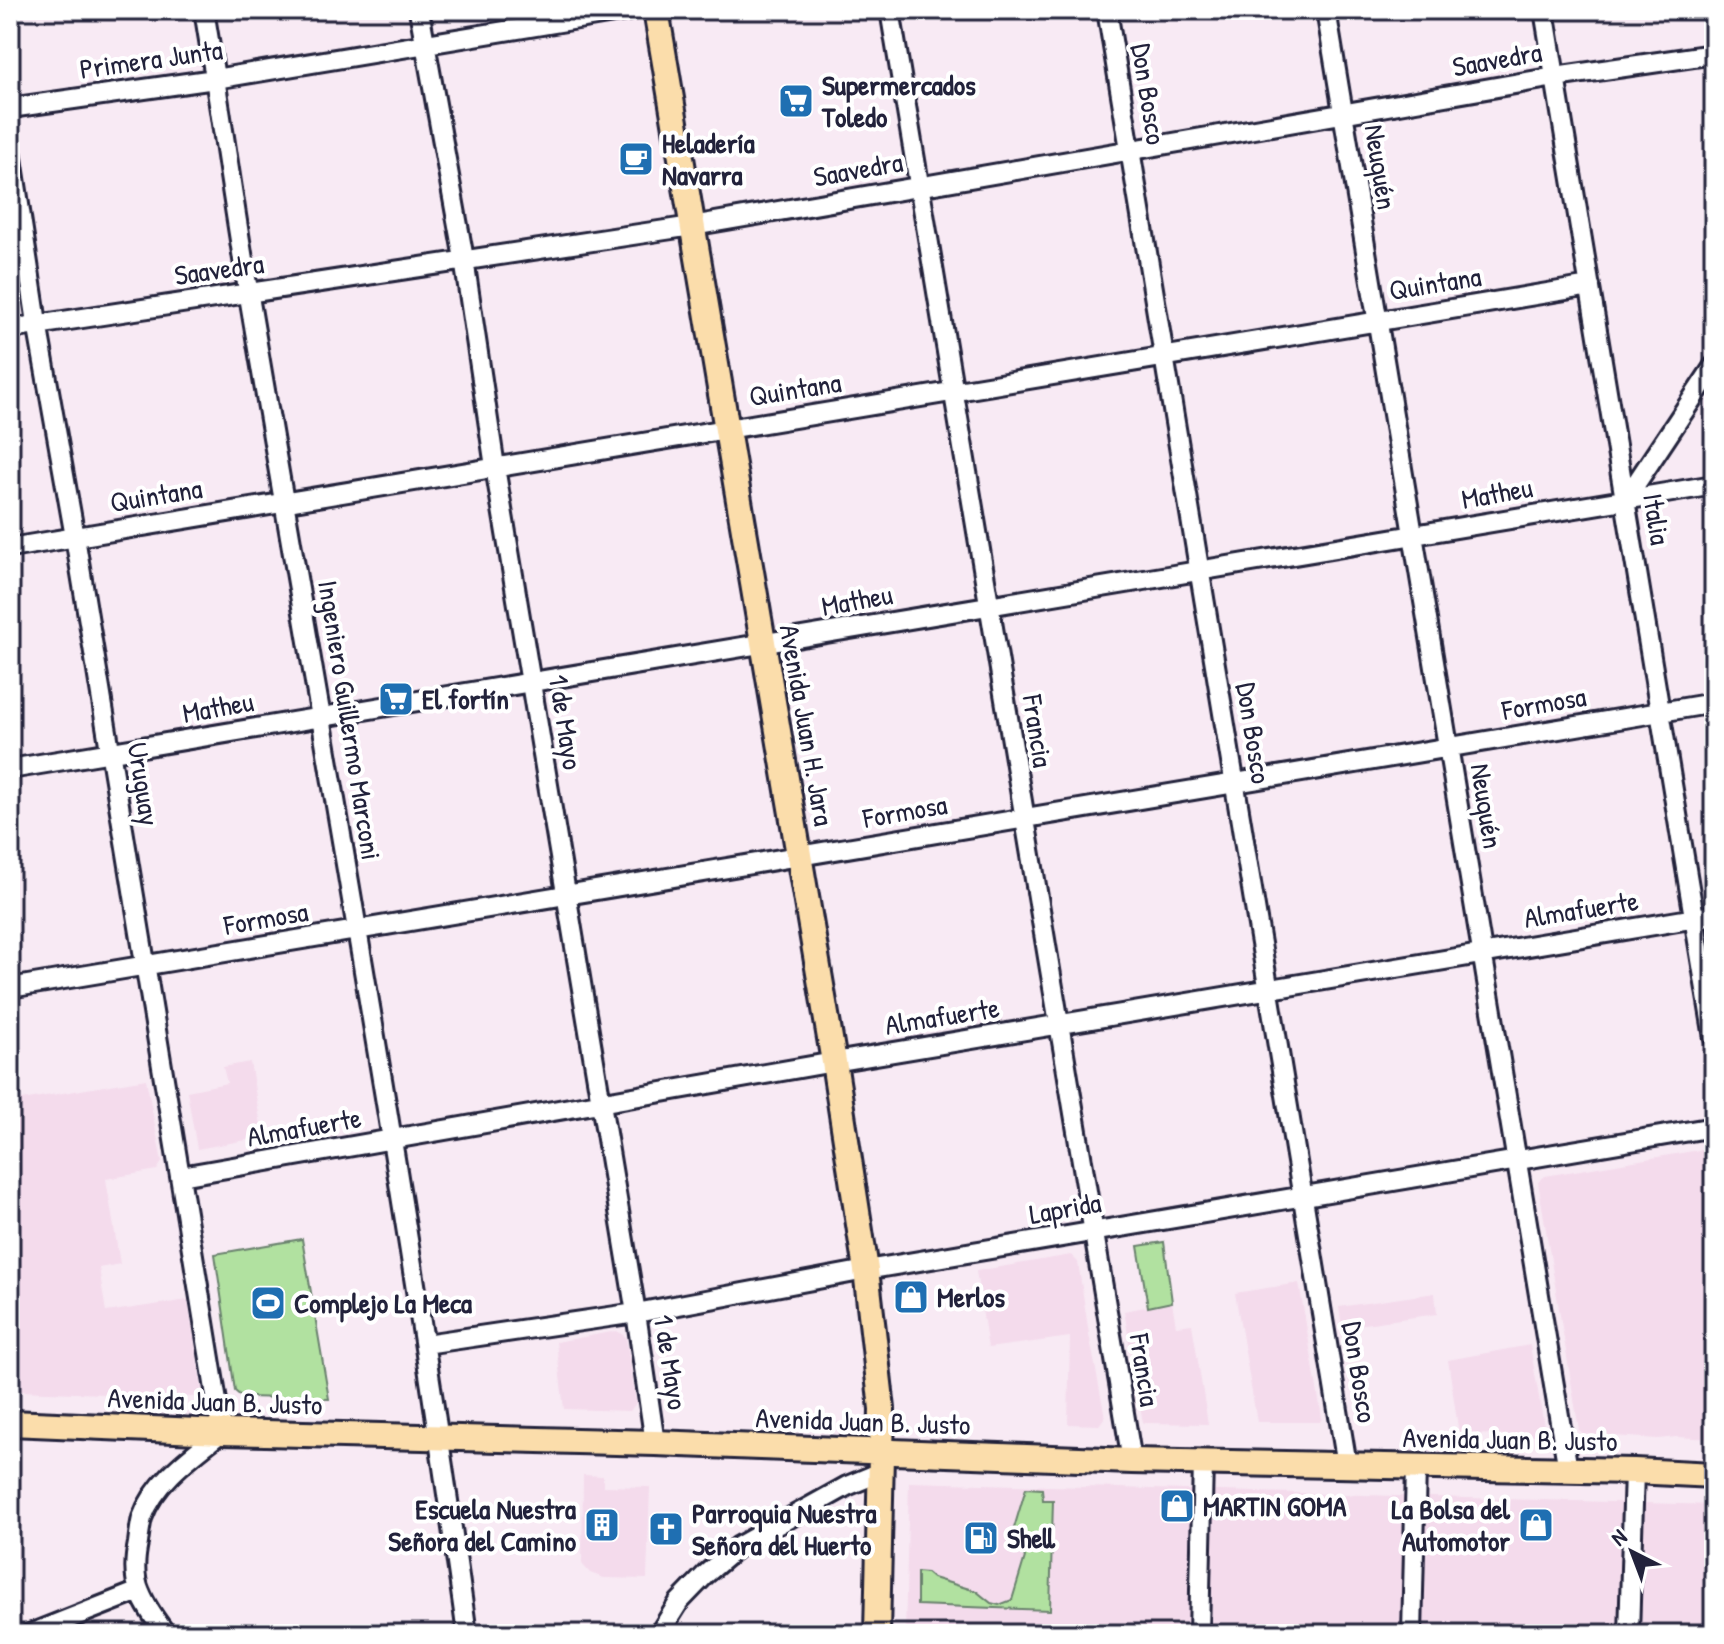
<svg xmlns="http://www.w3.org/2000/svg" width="1724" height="1644" font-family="'Patrick Hand',sans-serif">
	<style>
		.built { fill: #f4dbec }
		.green { fill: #b1e1a0; stroke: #6a826e; stroke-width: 2 }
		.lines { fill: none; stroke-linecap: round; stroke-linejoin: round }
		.minor-casing { stroke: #22223b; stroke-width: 24 }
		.major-casing { stroke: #22223b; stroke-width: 30 }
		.minor { stroke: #fff; stroke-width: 18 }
		.major { stroke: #fbddab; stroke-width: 24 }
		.labels { text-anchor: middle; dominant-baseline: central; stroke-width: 8; stroke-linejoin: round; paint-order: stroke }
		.street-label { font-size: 28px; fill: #22223b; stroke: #fff }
		.poi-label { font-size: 28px; font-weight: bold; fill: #22223b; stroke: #fff; text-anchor: start }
	</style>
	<rect width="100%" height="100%" fill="#f8eaf4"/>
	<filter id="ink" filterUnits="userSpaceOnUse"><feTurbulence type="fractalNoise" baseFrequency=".0125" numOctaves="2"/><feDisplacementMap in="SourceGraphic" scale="16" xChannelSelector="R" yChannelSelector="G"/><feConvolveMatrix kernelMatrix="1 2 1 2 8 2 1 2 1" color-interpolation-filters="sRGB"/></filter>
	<g filter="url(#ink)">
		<path class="built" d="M250 1062 263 1137 197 1149 187 1091 227 1083 223 1067Z
			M146 1079 162 1162 157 1170 106 1179 120 1264 99 1268 106 1312 188 1300 202 1389 195 1397 17 1391 10 1345V1102Z
			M1705 1149 1714 1153V1439L1676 1437 1658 1439 1584 1434 1579 1430 1538 1182 1545 1176Z
			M1071 1255 1078 1262 1089 1334 1105 1417 1099 1425 1068 1424 1070 1337 988 1348 976 1271Z
			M1299 1283 1322 1418 1320 1422H1257L1235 1293Z
			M1435 1293 1437 1314 1342 1327 1339 1307Z
			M1172 1302 1176 1326 1192 1324 1208 1424 1143 1423 1124 1311Z
			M617 1331 626 1337 636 1403 630 1411 564 1409 556 1342Z
			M1530 1345 1544 1426 1538 1435 1459 1434 1448 1360Z
			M583 1475 603 1476V1486L650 1487 647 1579 604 1578 590 1573 582 1564Z
			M909 1482 1714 1505V1634H905Z"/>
		<path class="green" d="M302 1239 329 1399 242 1397 235 1391 215 1254Z
			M1164 1242 1172 1302 1148 1307 1138 1246Z
			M1026 1488 1042 1489 1043 1500H1053L1050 1610 917 1605V1572L927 1573 933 1578 976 1591 991 1603 999 1605 1012 1600 1025 1557 1017 1548 1009 1545Z"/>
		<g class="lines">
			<defs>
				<path id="minor" d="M204 10C220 105 233 201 249 296 324 741 405 1186 467 1634
					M419 10 464 259 495 467 636 1313 655 1443
					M890 10 1132 1461
					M1107 10 1347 1465
					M1326 10 1568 1470
					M1544 10 1714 1038
					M10 108 215 79 632 10
					M10 145 37 323 75 537 222 1432C193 1455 155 1481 142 1518 140 1526 139 1535 138 1543 135 1558 133 1577 140 1592 146 1607 156 1621 166 1634
					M10 329 692 226 1555 77 1714 54
					M1625 500 1714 366
					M10 548 1590 286
					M10 769 1714 485
					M10 988 1714 703
					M181 1176 834 1062 1714 915
					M425 1344 636 1313 866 1270 1714 1127
					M30 1634 139 1591
					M659 1634 679 1602 706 1574 739 1546 847 1486 881 1472
					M1199 1634 1203 1462
					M1412 1634 1416 1467
					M1629 1634 1634 1471"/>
				<path id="major" d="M656 10 834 1062 866 1270 882 1409 877 1634
					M10 1423 222 1432 655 1443 1132 1461 1634 1471 1714 1475"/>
			</defs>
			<use href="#minor" class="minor-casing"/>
			<use href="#major" class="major-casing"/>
			<use href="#minor" class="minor"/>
			<use href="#major" class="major"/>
		</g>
	</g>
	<defs>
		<symbol id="supermarket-square" viewBox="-11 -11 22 22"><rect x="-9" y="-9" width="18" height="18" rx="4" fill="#1f6fb2" stroke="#fff"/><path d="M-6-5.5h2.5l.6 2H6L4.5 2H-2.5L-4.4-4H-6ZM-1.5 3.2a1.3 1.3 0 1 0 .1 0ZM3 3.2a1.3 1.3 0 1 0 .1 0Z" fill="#fff"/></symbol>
		<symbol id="cafe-square" viewBox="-11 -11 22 22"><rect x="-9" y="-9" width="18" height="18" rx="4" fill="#1f6fb2" stroke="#fff"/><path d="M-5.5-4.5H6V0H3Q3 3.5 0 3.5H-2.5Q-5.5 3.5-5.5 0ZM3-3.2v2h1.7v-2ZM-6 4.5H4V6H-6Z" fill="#fff"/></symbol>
		<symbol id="shop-square" viewBox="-11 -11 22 22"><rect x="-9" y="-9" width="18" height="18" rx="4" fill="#1f6fb2" stroke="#fff"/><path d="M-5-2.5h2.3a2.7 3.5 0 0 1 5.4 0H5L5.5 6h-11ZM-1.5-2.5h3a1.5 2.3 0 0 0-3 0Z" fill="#fff"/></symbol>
		<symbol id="stadium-square" viewBox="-11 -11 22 22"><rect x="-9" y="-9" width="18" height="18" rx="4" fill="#1f6fb2" stroke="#fff"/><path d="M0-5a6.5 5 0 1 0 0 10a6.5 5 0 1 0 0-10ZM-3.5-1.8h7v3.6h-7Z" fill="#fff"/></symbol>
		<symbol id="building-square" viewBox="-11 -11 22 22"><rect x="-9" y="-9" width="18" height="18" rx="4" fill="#1f6fb2" stroke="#fff"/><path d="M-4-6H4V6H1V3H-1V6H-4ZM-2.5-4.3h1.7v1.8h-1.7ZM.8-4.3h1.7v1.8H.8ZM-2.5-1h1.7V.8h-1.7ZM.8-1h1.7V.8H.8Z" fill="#fff"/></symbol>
		<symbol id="church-square" viewBox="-11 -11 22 22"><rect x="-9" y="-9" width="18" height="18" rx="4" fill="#1f6fb2" stroke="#fff"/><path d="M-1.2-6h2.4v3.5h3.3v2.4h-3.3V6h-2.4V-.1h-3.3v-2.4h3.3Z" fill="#fff"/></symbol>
		<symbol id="fuel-square" viewBox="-11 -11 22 22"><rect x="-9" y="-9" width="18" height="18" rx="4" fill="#1f6fb2" stroke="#fff"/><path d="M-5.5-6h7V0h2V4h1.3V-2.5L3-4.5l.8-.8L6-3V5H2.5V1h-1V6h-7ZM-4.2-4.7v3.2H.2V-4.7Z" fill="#fff"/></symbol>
	</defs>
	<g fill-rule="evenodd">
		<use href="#supermarket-square" x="776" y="81" width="40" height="40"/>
		<use href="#cafe-square" x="616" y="139" width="40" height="40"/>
		<use href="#supermarket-square" x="376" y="679" width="40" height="40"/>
		<use href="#shop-square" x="891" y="1277" width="40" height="40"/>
		<use href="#stadium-square" x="248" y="1283" width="40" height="40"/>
		<use href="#shop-square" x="1157" y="1486" width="40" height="40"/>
		<use href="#building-square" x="582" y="1505" width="40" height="40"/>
		<use href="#shop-square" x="1516" y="1505" width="40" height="40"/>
		<use href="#church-square" x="646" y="1509" width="40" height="40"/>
		<use href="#fuel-square" x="961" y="1518" width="40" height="40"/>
	</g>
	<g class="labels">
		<g class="street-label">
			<text transform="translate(151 59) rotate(-8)">Primera Junta</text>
			<text transform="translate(1497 59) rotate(-10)">Saavedra</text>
			<text transform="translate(1149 94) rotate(81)">Don Bosco</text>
			<text transform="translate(1381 167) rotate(81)">Neuquén</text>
			<text transform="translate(858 169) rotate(-10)">Saavedra</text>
			<text transform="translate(219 269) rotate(-8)">Saavedra</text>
			<text transform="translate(1435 283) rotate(-9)">Quintana</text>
			<text transform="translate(795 389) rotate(-9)">Quintana</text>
			<text transform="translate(1497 493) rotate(-10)">Matheu</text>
			<text transform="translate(156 495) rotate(-9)">Quintana</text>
			<text transform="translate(1657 519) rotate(81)">Italia</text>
			<text transform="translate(857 600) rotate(-10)">Matheu</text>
			<text transform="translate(1544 703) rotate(-10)">Formosa</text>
			<text transform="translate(218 707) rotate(-10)">Matheu</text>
			<text transform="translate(350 720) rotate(81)">Ingeniero Guillermo Marconi</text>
			<text transform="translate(566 722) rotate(81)">1 de Mayo</text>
			<text transform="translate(807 725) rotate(80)">Avenida Juan H. Jara</text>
			<text transform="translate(1038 731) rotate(81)">Francia</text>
			<text transform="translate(1254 733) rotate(81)">Don Bosco</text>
			<text transform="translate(144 784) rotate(81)">Uruguay</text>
			<text transform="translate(1487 806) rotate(81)">Neuquén</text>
			<text transform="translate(905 811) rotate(-10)">Formosa</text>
			<text transform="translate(1581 909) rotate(-9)">Almafuerte</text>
			<text transform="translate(266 918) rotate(-10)">Formosa</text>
			<text transform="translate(942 1016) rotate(-9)">Almafuerte</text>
			<text transform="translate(304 1127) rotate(-10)">Almafuerte</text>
			<text transform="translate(1065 1208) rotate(-10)">Laprida</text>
			<text transform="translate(671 1362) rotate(81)">1 de Mayo</text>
			<text transform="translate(1145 1370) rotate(81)">Francia</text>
			<text transform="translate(1360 1372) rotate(81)">Don Bosco</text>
			<text transform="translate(215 1401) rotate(2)">Avenida Juan B. Justo</text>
			<text transform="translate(863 1421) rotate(2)">Avenida Juan B. Justo</text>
			<text transform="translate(1510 1439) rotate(1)">Avenida Juan B. Justo</text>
		</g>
		<g class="poi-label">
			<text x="822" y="85">Supermercados<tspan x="822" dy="32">Toledo</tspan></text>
			<text x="662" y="143">Heladería<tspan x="662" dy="32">Navarra</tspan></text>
			<text x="422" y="699">El fortín</text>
			<text x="937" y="1297">Merlos</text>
			<text x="294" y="1303">Complejo La Meca</text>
			<text x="1203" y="1506">MARTIN GOMA</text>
			<text x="576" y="1509" text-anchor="end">Escuela Nuestra<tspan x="576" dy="32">Señora del Camino</tspan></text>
			<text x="1510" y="1509" text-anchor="end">La Bolsa del<tspan x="1510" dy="32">Automotor</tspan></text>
			<text x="692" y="1513">Parroquia Nuestra<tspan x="692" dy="32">Señora del Huerto</tspan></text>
			<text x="1007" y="1538">Shell</text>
		</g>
	</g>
	<rect width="1724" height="1644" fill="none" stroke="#fff" stroke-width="40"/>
	<rect x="20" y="20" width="1684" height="1604" fill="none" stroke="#22223b" stroke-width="3" filter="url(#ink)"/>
	<g transform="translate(1632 1552) rotate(318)" stroke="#ffffff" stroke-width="6" paint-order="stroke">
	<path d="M0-6L14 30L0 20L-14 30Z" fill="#22223b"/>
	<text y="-12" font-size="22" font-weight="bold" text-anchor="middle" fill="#22223b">N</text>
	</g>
</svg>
